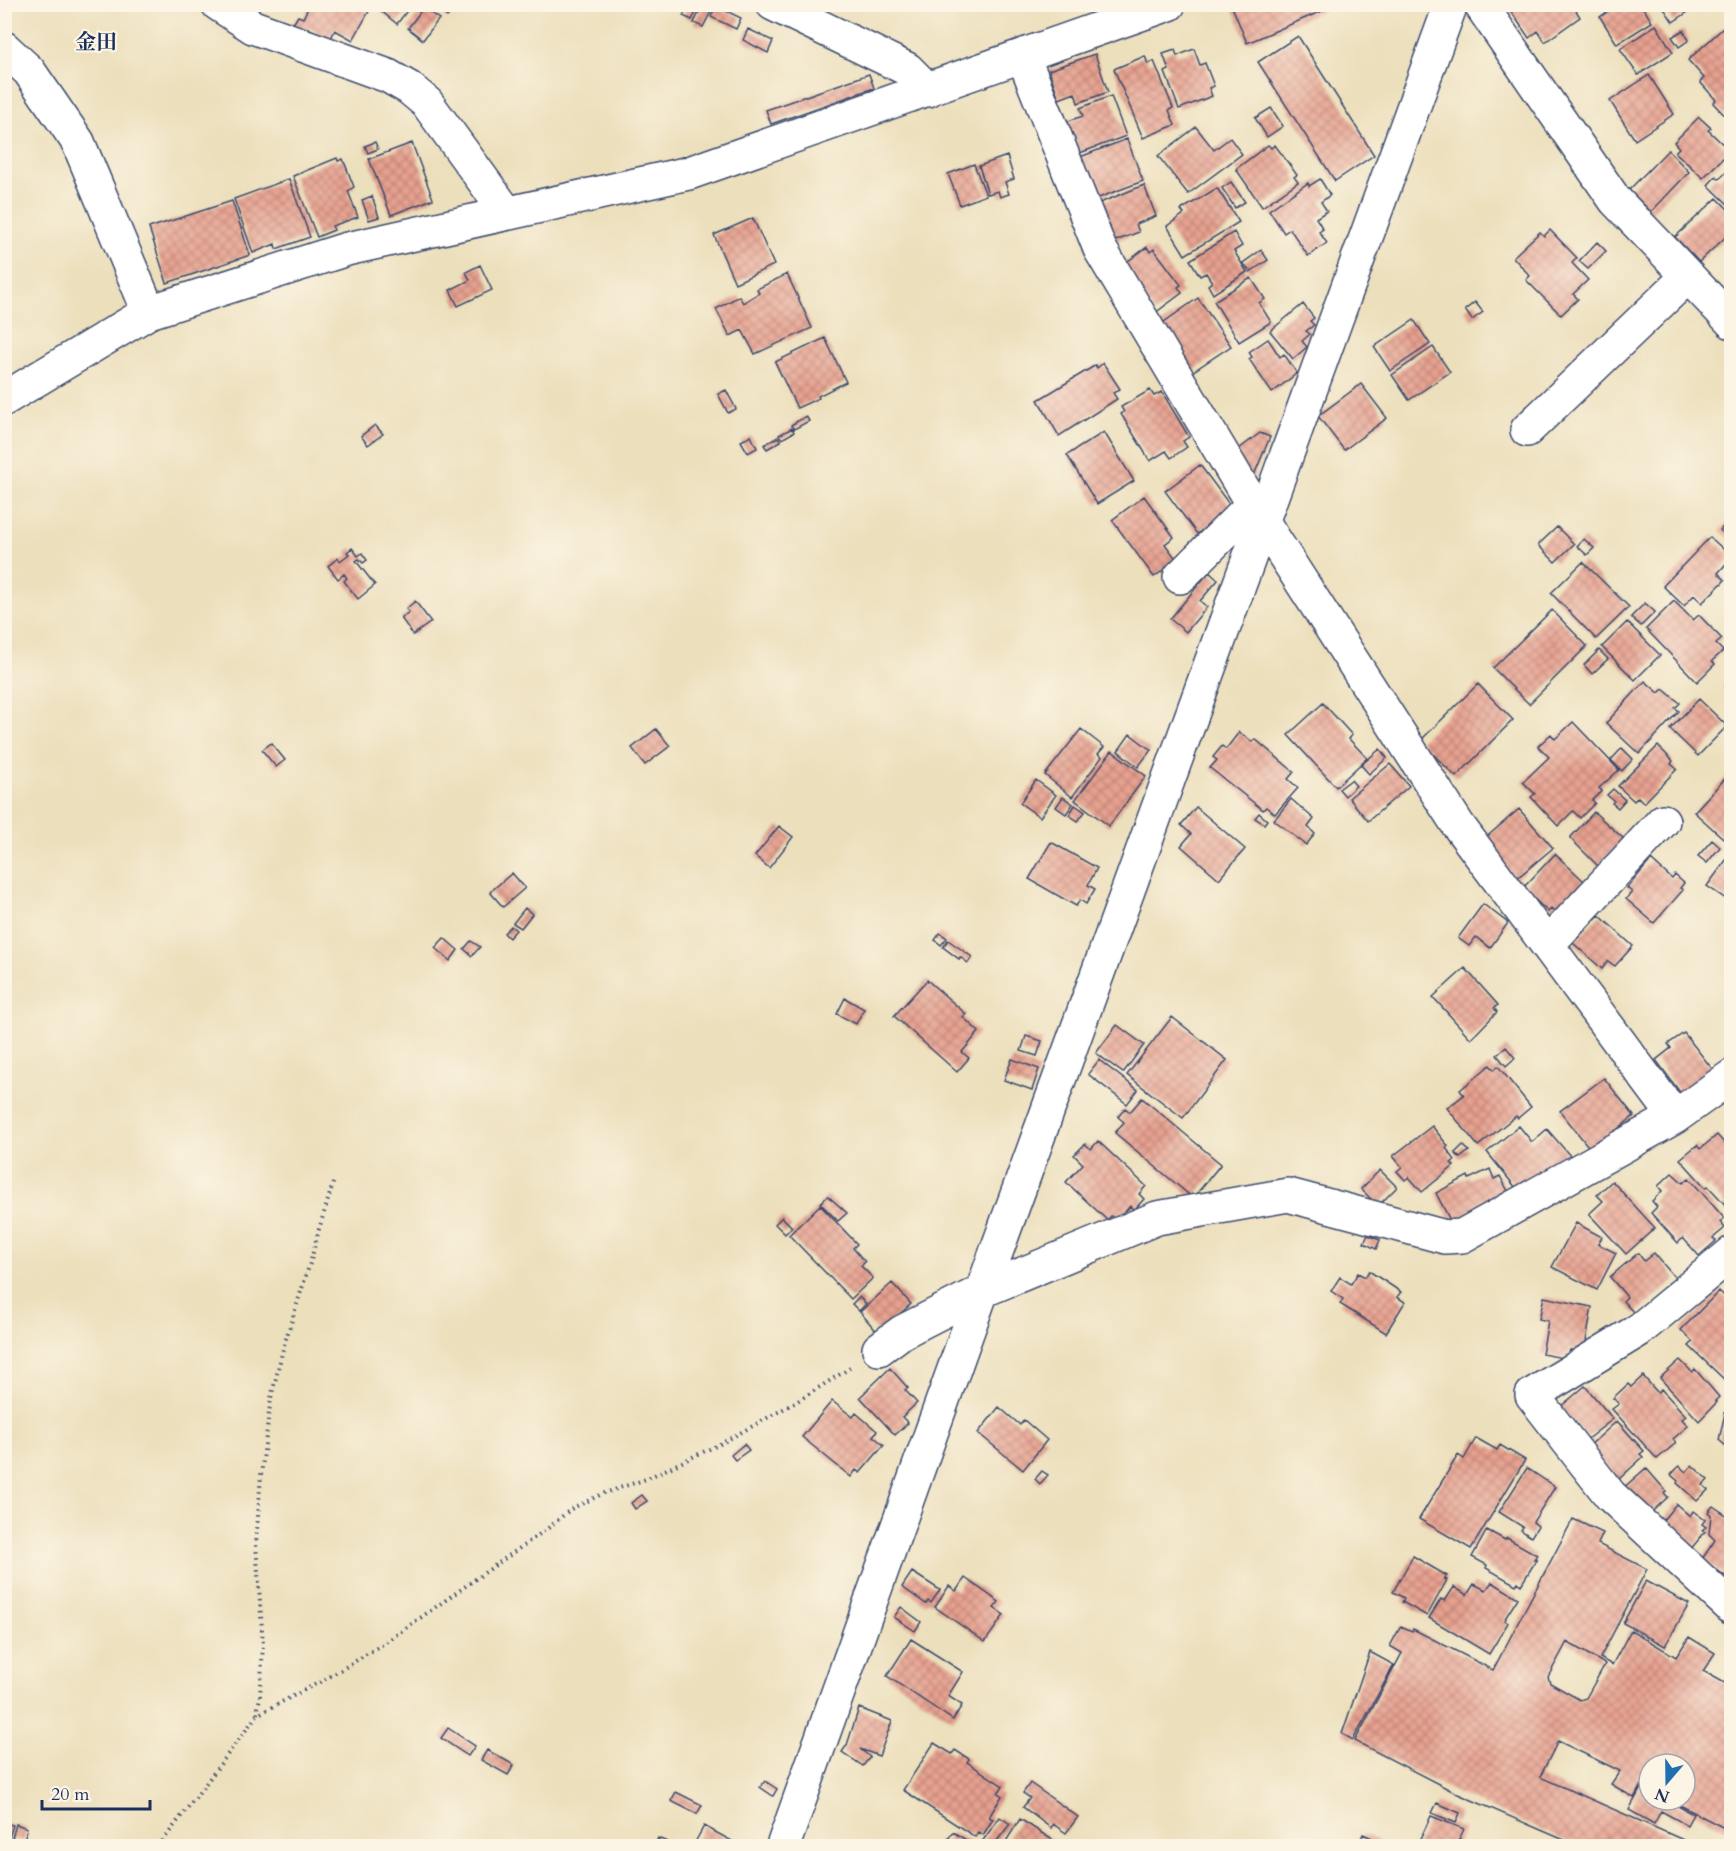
<svg xmlns="http://www.w3.org/2000/svg" width="1736" height="1851" font-family="Cardo,'Noto Serif JP',serif">
	<style>
		.building { fill: url(#building-cross-hatch); fill-rule: evenodd }
		.lines { fill: none; stroke-linecap: round; stroke-linejoin: round }
		.minor-casing { stroke: #3a496c; stroke-width: 36 }
		.path { stroke: #3a496c; stroke-width: 4; stroke-dasharray: 1.5 4.5; stroke-linecap: butt }
		.minor { stroke: #fff; stroke-width: 33 }
		.labels { text-anchor: middle; dominant-baseline: central; stroke-width: 4.5; stroke-linejoin: round; paint-order: stroke }
		.neighbourhood-label { font-size: 21px; font-weight: bold; fill: #1b2f5e; stroke: #fcf5e5 }
	</style>
	<defs>
		<pattern id="building-cross-hatch" width="8" height="8" patternUnits="userSpaceOnUse" patternTransform="scale(1.5)"><rect width="8" height="8" fill="#e8a18f"/><path d="M0 0l8 8M0 8l8-8" fill="none" stroke="#bb8478"/></pattern>
	</defs>
	<rect width="100%" height="100%" fill="#fcf5e5"/>
	<filter id="ink" filterUnits="userSpaceOnUse"><feTurbulence type="fractalNoise" baseFrequency=".0167" numOctaves="2"/><feDisplacementMap in="SourceGraphic" scale="12" xChannelSelector="R" yChannelSelector="G"/><feConvolveMatrix kernelMatrix="1 2 1 2 8 2 1 2 1" color-interpolation-filters="sRGB"/></filter>
	<filter id="wash" filterUnits="userSpaceOnUse"><feTurbulence type="fractalNoise" baseFrequency=".008" numOctaves="4" result="noise"/><feDisplacementMap in="SourceGraphic" scale="24" xChannelSelector="R" yChannelSelector="G"/><feGaussianBlur stdDeviation="1.35" result="paint"/><feColorMatrix in="noise" values="0 0 0 0 0 0 0 0 0 0 0 0 0 0 0 0 0 1.4 0 .05"/><feComposite in="paint" operator="in"/></filter>
	<g filter="url(#wash)">
		<rect width="100%" height="100%" fill="#ecdfbc"/>
		<g id="blocks">
			<path class="building" d="M310 4H373L353 40 335 30 330 40 308 28 307 30 293 24 298 16 303 18Z
				M376 4H412L397 24 375 6Z
				M460 4H473L468 11Z
				M689 4H700L692 20 683 16Z
				M703 4 714 6 703 27 694 23Z
				M1231 4H1327L1329 8 1247 43Z
				M1506 4H1581L1575 9 1580 17 1545 42 1538 31 1529 38Z
				M1619 4H1641L1652 22 1617 44 1600 17Z
				M1661 4H1700L1673 22Z
				M432 5H457L447 17Z
				M716 6 741 18 736 29 711 17Z
				M423 8 439 19 423 40 408 28Z
				M1732 20V123L1713 103 1716 100 1700 82 1704 78 1688 60Z
				M1656 25 1673 52 1638 75 1620 49Z
				M748 29 773 41 768 53 743 40Z
				M1683 30 1689 40 1679 47 1672 37Z
				M1298 36 1374 155 1335 181 1258 62Z
				M1194 49 1200 65 1205 63 1214 86 1209 88 1212 96 1179 109 1165 72 1169 70 1163 54 1175 50 1177 56Z
				M1095 54 1108 92 1078 103 1075 93 1059 99 1049 70Z
				M1145 56 1148 64 1154 61 1173 108 1169 110 1175 125 1143 138 1114 69Z
				M869 74 874 88 771 124 766 110Z
				M1649 75 1674 114 1635 140 1610 101Z
				M1111 96 1126 136 1077 154 1065 122 1083 116 1080 108Z
				M1271 108 1283 126 1267 137 1255 118Z
				M1699 117 1711 128 1708 130 1730 151 1703 178 1675 152 1679 148 1674 142Z
				M1196 127 1214 150 1230 138 1242 154 1188 194 1158 156Z
				M1127 139 1143 181 1093 200 1080 157Z
				M375 142 378 149 368 153 365 146Z
				M412 143 433 199 391 215 369 159Z
				M1268 145 1271 148 1275 145 1297 175 1294 177 1298 182 1262 207 1236 169Z
				M1668 150 1689 172 1651 212 1629 190Z
				M1007 156 1014 179 1005 182 1009 194 1000 197 998 191 988 194 979 166Z
				M337 158 338 161 343 159 354 187 348 191 358 217 332 226 334 230 317 237 293 176Z
				M974 164 986 195 960 205 948 174Z
				M1732 167V208L1708 185 1716 176 1719 179Z
				M289 179 310 237 276 249 275 244 253 253 234 199Z
				M1320 179 1330 195 1321 202 1327 211 1316 218 1323 229 1319 232 1327 243 1308 256 1290 229 1284 233 1269 210 1308 183 1309 186Z
				M1231 182 1245 202 1235 208 1222 188Z
				M1144 185 1156 216 1136 224 1139 232 1110 243 1095 205Z
				M1217 188 1239 222 1185 255 1167 226 1184 214 1181 210Z
				M372 196 379 217 369 220 362 200Z
				M1717 198 1732 213V231L1699 262 1675 237Z
				M232 201 250 255 167 283 149 228Z
				M753 218 774 265 735 283 714 235Z
				M1550 230 1577 258 1572 263 1588 280 1573 294 1578 299 1561 315 1526 280 1530 276 1513 257 1540 232 1544 236Z
				M1234 232 1242 246 1234 251 1247 272 1213 294 1208 285 1212 282 1206 273 1200 276 1190 260Z
				M1597 242 1606 251 1588 269 1579 261Z
				M1147 247 1150 252 1154 249 1181 285 1178 287 1182 293 1155 313 1120 267Z
				M1261 250 1268 260 1250 272 1243 263Z
				M480 265 492 290 458 306 450 290 470 280 466 272Z
				M787 274 812 328 755 354 742 330 730 336 716 309 739 296 743 303 759 293 757 289Z
				M1251 278 1265 299 1259 303 1271 322 1239 342 1214 301Z
				M1198 298 1231 346 1189 374 1157 327Z
				M1475 302 1483 312 1472 320 1465 310Z
				M1303 304 1314 318 1310 321 1314 325 1306 331 1310 334 1302 341 1307 347 1293 359 1270 331Z
				M1414 320 1430 344 1390 371 1374 347Z
				M825 338 846 382 818 396 819 398 797 408 775 362Z
				M1268 339 1280 357 1284 354 1297 373 1272 393 1249 359 1252 357 1249 352Z
				M1433 347 1450 372 1409 400 1392 375Z
				M1103 363 1120 389 1113 393 1117 399 1059 436 1038 400 1096 365 1097 368Z
				M1361 384 1387 418 1344 450 1318 416Z
				M726 390 736 409 728 413 718 394Z
				M1150 390 1154 396 1162 392 1189 437 1183 441 1187 447 1171 458 1166 451 1150 461 1121 414 1124 412 1121 407Z
				M806 416 809 421 794 429 791 425Z
				M375 425 383 434 368 445 361 436Z
				M792 428 794 432 782 439 779 435Z
				M1104 432 1134 481 1097 504 1067 455Z
				M1260 433 1270 437 1252 480 1235 452Z
				M751 436 757 448 748 453 741 441Z
				M778 437 781 441 767 449 764 445Z
				M1200 465 1235 512 1208 532 1205 528 1197 534 1165 491Z
				M1144 496 1174 537 1165 544 1177 560 1154 577 1112 520Z
				M1732 518V541L1720 530Z
				M1557 527 1574 544 1555 562 1538 545Z
				M1710 537 1732 557 1718 573 1725 580 1702 603 1694 595 1684 606 1663 586Z
				M1584 539 1594 548 1587 555 1577 546Z
				M352 548 358 556 362 553 367 560 363 563 359 559 356 561 375 585 358 599 344 581 347 578 344 574 338 579 328 566 338 558 340 561 349 554 347 552Z
				M1583 562 1629 607 1596 639 1551 593Z
				M1209 572 1218 580 1200 601 1207 607 1186 632 1170 619Z
				M415 601 431 622 413 635 401 618 409 612 406 609Z
				M1674 601 1693 620 1699 615 1722 639 1716 644 1723 651 1712 661 1715 664 1697 682 1646 629Z
				M1645 603 1655 612 1641 626 1631 617Z
				M1552 610 1587 646 1529 704 1493 668Z
				M1627 622 1660 655 1635 680 1602 647Z
				M1599 650 1608 659 1592 674 1584 665Z
				M1732 678V692L1725 686Z
				M1645 681 1659 693 1663 689 1680 703 1675 708 1679 711 1639 754 1606 723Z
				M1478 684 1513 720 1456 777 1420 741Z
				M1699 699 1727 726 1698 756 1670 729Z
				M1323 703 1352 735 1349 739 1367 758 1336 787 1288 735Z
				M1573 722 1619 770 1599 788 1602 791 1592 800 1595 803 1580 818 1573 811 1558 826 1531 797 1535 794 1523 782 1549 757 1538 746 1551 734 1555 739Z
				M656 729 670 746 645 765 632 748Z
				M1081 729 1104 747 1098 754 1102 757 1072 797 1045 775Z
				M1239 732 1253 742 1255 739 1294 772 1288 779 1298 788 1275 814 1266 807 1263 810 1210 768 1217 760 1213 757 1222 746 1226 749Z
				M1130 734 1151 750 1138 767 1118 751Z
				M271 743 285 760 276 767 262 750Z
				M1658 746 1673 761 1671 764 1677 769 1644 803 1638 797 1634 801 1618 786Z
				M1622 748 1633 759 1622 771 1611 760Z
				M1380 749 1387 758 1369 774 1361 765Z
				M1112 751 1146 776 1109 826 1075 800Z
				M1390 764 1409 786 1368 821 1349 798Z
				M1732 771V829L1723 838 1694 812Z
				M1036 780 1056 795 1040 817 1020 803Z
				M1351 780 1356 786 1345 796 1339 789Z
				M1613 789 1625 800 1618 808 1612 803 1614 801 1607 795Z
				M1063 797 1073 804 1066 814 1056 807Z
				M1291 799 1314 819 1308 827 1315 834 1306 845 1274 820Z
				M1075 805 1085 812 1078 821 1069 815Z
				M1196 807 1245 849 1219 879 1181 846 1191 834 1181 825Z
				M1519 809 1553 848 1516 879 1483 840Z
				M1594 812 1624 839 1598 866 1570 838Z
				M1259 813 1267 820 1264 824 1255 818Z
				M779 826 793 837 769 868 755 856Z
				M1712 840 1720 847 1707 863 1698 856Z
				M1051 842 1097 868 1088 885 1095 889 1086 904 1080 900 1076 906 1029 879Z
				M1732 852V903L1707 886Z
				M1555 854 1585 882 1556 914 1551 909 1548 912 1523 888Z
				M1651 860 1672 879 1675 875 1684 883 1680 888 1683 890 1654 923 1626 899 1632 892 1627 888Z
				M512 873 525 888 503 907 490 892Z
				M1483 904 1508 923 1490 948 1476 937 1469 946 1458 938Z
				M525 908 532 914 521 928 513 923Z
				M1599 915 1633 946 1615 966 1608 961 1602 969 1573 943Z
				M511 926 516 930 509 938 504 933Z
				M940 933 947 938 941 945 935 940Z
				M444 938 458 950 450 961 435 948Z
				M948 940 972 957 968 963 960 957 959 959 943 947Z
				M471 941 480 947 472 956 464 949Z
				M1465 968 1498 1005 1494 1008 1497 1012 1471 1039 1433 997Z
				M927 980 966 1014 963 1017 979 1032 962 1052 969 1058 957 1072 894 1016Z
				M845 998 864 1009 856 1024 837 1014Z
				M1172 1017 1227 1060 1183 1118 1127 1075Z
				M1117 1025 1144 1045 1123 1073 1096 1053Z
				M1684 1033 1714 1071 1682 1095 1656 1060 1671 1048 1668 1044Z
				M1026 1036 1042 1041 1037 1056 1021 1051Z
				M1506 1047 1515 1058 1506 1066 1497 1055Z
				M1012 1059 1039 1069 1032 1090 1004 1080Z
				M1099 1060 1138 1090 1127 1104 1088 1074Z
				M1490 1065 1494 1070 1498 1066 1531 1107 1518 1118 1516 1116 1478 1146 1447 1108 1464 1095 1460 1090Z
				M1604 1078 1634 1116 1591 1150 1560 1111Z
				M1142 1098 1221 1164 1193 1198 1115 1133 1124 1122 1118 1117 1125 1108 1130 1112Z
				M1432 1126 1448 1146 1446 1148 1455 1160 1451 1163 1454 1166 1422 1192 1409 1177 1405 1180 1397 1171 1402 1167 1393 1156Z
				M1519 1126 1532 1142 1547 1129 1572 1158 1520 1193 1487 1152Z
				M1717 1135 1726 1145 1732 1140V1212L1708 1186 1706 1188 1680 1159 1697 1145 1700 1149Z
				M1098 1141 1146 1186 1139 1194 1144 1199 1134 1210 1130 1206 1117 1221 1111 1216 1107 1220 1066 1182 1083 1164 1074 1155 1085 1144 1091 1149Z
				M1463 1145 1469 1151 1460 1158 1455 1153Z
				M1490 1169 1494 1179 1500 1176 1511 1197 1453 1226 1436 1193 1468 1176 1469 1179Z
				M1380 1170 1397 1187 1378 1206 1361 1189Z
				M1672 1173 1683 1183 1689 1178 1724 1218 1720 1222 1725 1228 1713 1238 1716 1241 1699 1256 1683 1238 1678 1243 1651 1213 1657 1207 1652 1201 1662 1191 1658 1186Z
				M1612 1181 1655 1228 1626 1254 1589 1214 1603 1201 1597 1195Z
				M828 1196 847 1213 838 1221 820 1203Z
				M820 1205 857 1244 853 1248 865 1262 861 1266 873 1278 851 1299 789 1235Z
				M782 1217 792 1227 785 1234 775 1224Z
				M1576 1223 1602 1237 1598 1244 1616 1253 1597 1290 1552 1267Z
				M1368 1235 1380 1240 1376 1249 1364 1243Z
				M1638 1253 1644 1261 1654 1253 1676 1279 1635 1314 1623 1301 1627 1297 1610 1277Z
				M1369 1271 1401 1292 1397 1297 1405 1302 1386 1333 1340 1304 1343 1299 1331 1291 1340 1277 1351 1284 1358 1273 1365 1277Z
				M892 1283 911 1304 878 1333 860 1312Z
				M1719 1291 1732 1303V1380L1728 1383 1689 1346 1693 1342 1681 1330Z
				M859 1297 866 1304 859 1311 852 1304Z
				M1544 1297 1592 1307 1584 1353 1570 1350 1568 1359 1542 1354 1548 1321 1539 1319Z
				M1680 1360 1692 1372 1695 1369 1719 1397 1715 1401 1717 1402 1699 1421 1660 1378Z
				M890 1368 908 1388 905 1390 917 1403 902 1417 908 1423 895 1435 860 1397Z
				M1643 1376 1658 1393 1661 1389 1686 1416 1682 1419 1688 1426 1673 1439 1676 1443 1657 1459 1612 1409 1619 1404 1613 1398 1628 1384 1631 1387Z
				M1585 1386 1613 1419 1586 1440 1559 1408Z
				M832 1401 853 1417 856 1413 877 1431 873 1436 884 1445 860 1473 856 1470 851 1477 802 1437Z
				M1727 1404 1732 1408V1442L1727 1447 1719 1440Z
				M999 1407 1020 1425 1024 1420 1047 1440 1023 1470 978 1433Z
				M1617 1421 1644 1451 1640 1454 1643 1457 1618 1480 1588 1447Z
				M1476 1438 1497 1450 1500 1445 1525 1460 1471 1549 1419 1519 1458 1455 1464 1459Z
				M744 1444 749 1450 735 1460 731 1455Z
				M1692 1465 1708 1480 1703 1485 1708 1490 1697 1501 1677 1483 1678 1481 1671 1475 1679 1466 1686 1472Z
				M1527 1468 1555 1487 1533 1522 1538 1526 1531 1537 1521 1530 1523 1527 1499 1512Z
				M1646 1468 1666 1491 1664 1493 1668 1497 1646 1517 1622 1489Z
				M1042 1471 1048 1475 1040 1484 1035 1479Z
				M642 1495 647 1501 635 1509 631 1503Z
				M1676 1504 1690 1516 1693 1511 1705 1520 1702 1524 1706 1527 1702 1530 1705 1532 1690 1550 1659 1525Z
				M1713 1506 1732 1519V1581L1702 1559 1715 1540 1709 1534 1711 1515 1708 1512Z
				M1573 1519 1603 1533 1598 1544 1647 1569 1600 1658 1612 1665 1631 1630 1676 1657 1689 1637 1715 1653 1703 1671 1732 1687V1832L1670 1800H1685V1764H1649V1789L1641 1785 1634 1798 1611 1784 1620 1771 1558 1741 1540 1777 1697 1846H1578L1458 1794 1355 1741 1402 1653 1390 1646 1401 1626 1412 1631 1413 1629 1493 1670ZM1567 1642 1605 1664 1586 1698 1580 1700 1550 1683 1548 1677Z
				M1487 1530 1505 1540 1507 1538 1537 1555 1534 1559H1537L1521 1585 1518 1582 1516 1585 1486 1568 1487 1565 1472 1557Z
				M1413 1556 1447 1576 1444 1579 1447 1580 1427 1616 1402 1602 1404 1598 1393 1592Z
				M912 1572 940 1590 931 1603 928 1601 926 1604 902 1587Z
				M965 1578 999 1602 994 1608 1004 1615 985 1642 935 1607 949 1586 956 1591Z
				M1646 1581 1689 1604 1665 1646 1623 1623Z
				M1492 1582 1518 1598 1504 1620 1508 1623 1489 1654 1429 1618 1441 1599 1445 1601 1454 1587 1467 1595 1474 1584 1486 1590Z
				M901 1607 921 1622 915 1631 894 1617Z
				M911 1639 963 1672 948 1696 962 1705 953 1720 887 1676Z
				M1370 1652 1394 1665 1353 1740 1342 1734Z
				M859 1708 892 1721 879 1756 860 1749 870 1757 863 1766 842 1752 847 1745Z
				M448 1728 475 1746 468 1756 441 1738Z
				M934 1743 952 1754 955 1750 969 1759 967 1762 1003 1786 998 1793 1002 1796 989 1817 993 1819 983 1835 978 1832 975 1837 903 1790Z
				M487 1750 514 1765 508 1775 481 1760Z
				M765 1781 777 1789 773 1796 760 1787Z
				M1030 1783 1078 1817 1066 1833 1053 1824 1051 1828 1023 1807 1030 1798 1023 1793Z
				M1642 1786 1649 1790V1800H1667L1693 1814 1687 1825 1661 1811 1654 1824 1629 1810Z
				M676 1792 702 1805 697 1814 671 1801Z
				M1437 1803 1460 1813 1456 1823 1432 1813Z
				M1431 1816 1464 1829 1456 1846H1417Z
				M1000 1817 1010 1824 993 1846H986L981 1843Z
				M1020 1819 1062 1846H1003Z
				M4 1823 13 1825 9 1838 4 1837Z
				M16 1824 27 1828 24 1841 12 1838Z
				M704 1826 734 1842 732 1846H693Z
				M953 1832 976 1846H953L946 1842Z
				M1363 1834 1379 1841 1377 1846H1358Z
				M658 1838 676 1846H654Z"/>
		</g>
	</g>
	<g filter="url(#ink)">
		<use href="#blocks" fill-opacity="0" stroke="#3a496c" stroke-width="1.5"/>
		<g class="lines">
			<defs>
				<path id="minor" d="M218 4 253 27 388 76 409 88 427 103 507 213
					M773 4 907 69 928 90
					M1480 4 1615 200 1732 322
					M4 48 29 71 78 142 149 312
					M1023 56 1100 249 1263 522 1458 825 1675 1117
					M4 399 149 312 347 249 689 173 1169 4
					M1527 430 1688 276
					M1180 577 1253 504
					M1547 945 1663 821
					M1732 1253 1639 1330 1532 1395 1610 1495 1732 1608
					M879 1349 902 1332 982 1291 1157 1218 1288 1195 1445 1237 1462 1236 1675 1117 1732 1076
					M783 1846 982 1291 1451 4"/>
			</defs>
			<use href="#minor" class="minor-casing"/>
			<path class="path" d="M257 1714 260 1697 263 1644 256 1544 261 1475 271 1398 284 1345 311 1260 319 1229 334 1180
				M159 1846 257 1715 331 1676 383 1644 547 1529 571 1509 602 1494 646 1479 720 1444 796 1402 850 1368"/>
			<use href="#minor" class="minor"/>
		</g>
	</g>
	<g class="labels">
		<g class="neighbourhood-label">
			<text x="96" y="42">金田</text>
		</g>
	</g>
	<rect width="1736" height="1851" fill="none" stroke="#fcf5e5" stroke-width="24"/>
	<g transform="translate(1667 1782) rotate(200)"><circle r="28" fill="#fcf5e5" stroke="#a2a6af" stroke-width="1.5"/>
	<path d="M0-4.5L10 22L0 15L-10 22Z" fill="#1f6fb2"/>
	<text y="-9" font-size="16" font-weight="bold" text-anchor="middle" fill="#1b2f5e">N</text>
	</g>
	<path d="M42 1800v9h108v-9" fill="none" stroke="#1b2f5e" stroke-width="3"/>
	<text x="51" y="1800" font-size="18" fill="#1b2f5e" stroke="#fcf5e5" stroke-width="4.5" paint-order="stroke">20 m</text>
</svg>
